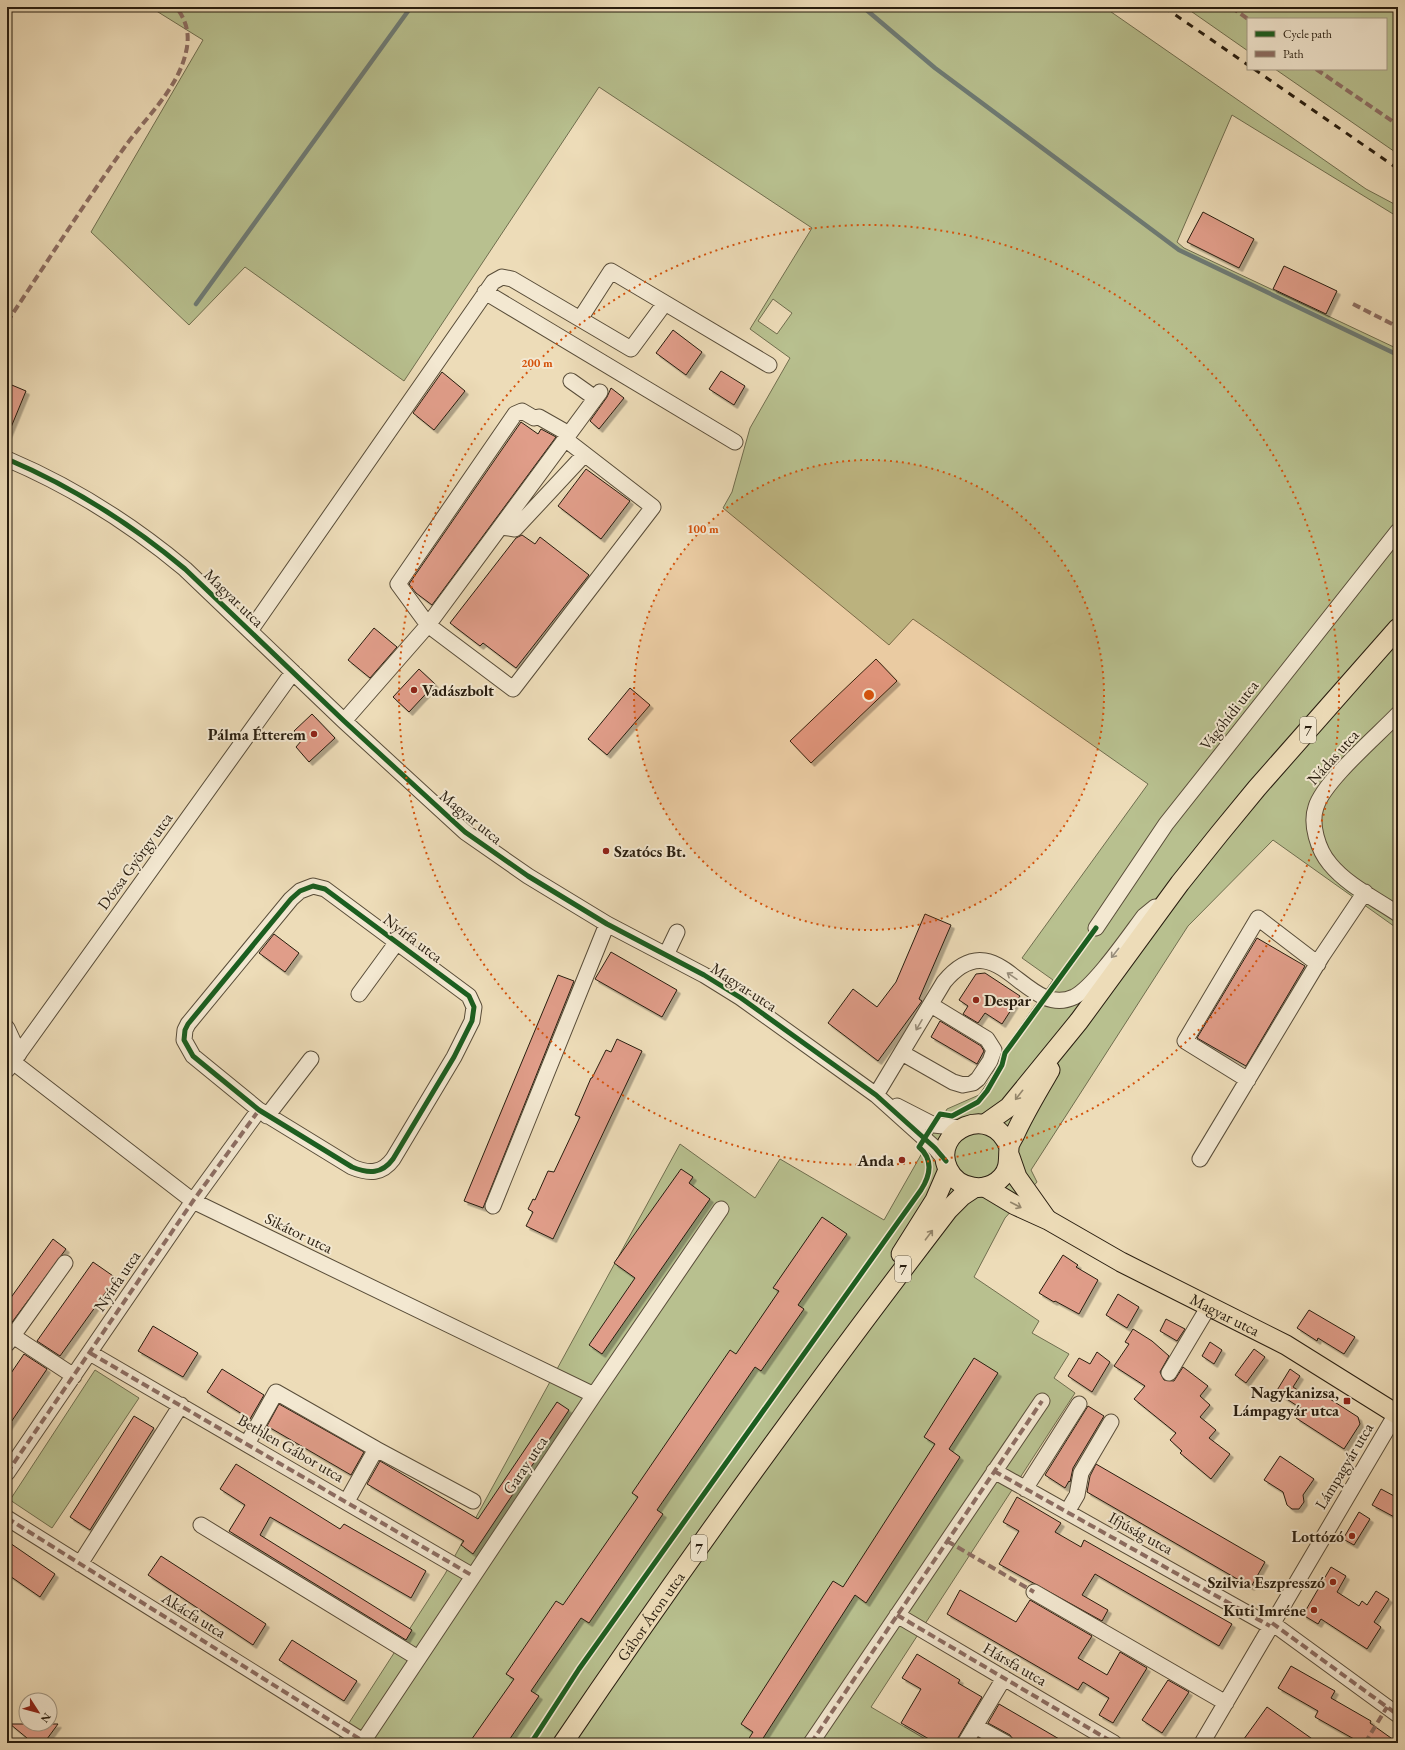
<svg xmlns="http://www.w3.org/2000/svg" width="1405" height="1750" font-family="'EB Garamond',serif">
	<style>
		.green { fill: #b8c08f; stroke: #706e4f; fill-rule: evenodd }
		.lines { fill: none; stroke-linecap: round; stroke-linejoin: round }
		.stream { stroke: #6e7b75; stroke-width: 4.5 }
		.building { fill: #e09d89; stroke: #281d0f; filter: url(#shadow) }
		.minor-casing { stroke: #594d39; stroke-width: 17 }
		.major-casing { stroke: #281d0f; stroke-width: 21 }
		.minor { stroke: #f3e8d1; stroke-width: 15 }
		.major { stroke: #eddcb8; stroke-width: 19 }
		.rail { stroke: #281d0f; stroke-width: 3; stroke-dasharray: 7 7; stroke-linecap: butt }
		.quiet { stroke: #8d6e63; stroke-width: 4; stroke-dasharray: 8 4; stroke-linecap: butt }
		.cycleway-casing { stroke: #f3e8d1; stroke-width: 8 }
		.cycleway { stroke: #1b5e20; stroke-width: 5 }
		.oneway { stroke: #988d7a }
		.oneway2 { stroke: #94866c }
		.ring { fill: none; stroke: #d5530c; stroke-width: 2; stroke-dasharray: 2 4 }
		.poi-dot { fill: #8f2418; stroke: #f3e8d1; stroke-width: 1.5 }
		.labels { text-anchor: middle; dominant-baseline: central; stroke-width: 4; stroke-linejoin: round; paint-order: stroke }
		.shield { fill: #f3e8d1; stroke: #655a49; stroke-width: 1 }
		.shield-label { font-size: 15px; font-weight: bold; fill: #281d0f }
		.street-label { font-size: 16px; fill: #281d0f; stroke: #f3e8d1 }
		.poi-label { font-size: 16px; font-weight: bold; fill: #281d0f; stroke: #f3e8d1; text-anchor: end }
		.centre { fill: #d5530c; stroke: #f3e8d1; stroke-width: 2 }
		.ring-label { font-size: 12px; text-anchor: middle; font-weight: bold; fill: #d5530c; stroke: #f3e8d1; stroke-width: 4; stroke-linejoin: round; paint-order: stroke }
	</style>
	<defs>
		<filter id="shadow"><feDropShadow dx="3.5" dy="3.5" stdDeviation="0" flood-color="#0004"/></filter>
	</defs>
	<rect width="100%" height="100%" fill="#eddcb8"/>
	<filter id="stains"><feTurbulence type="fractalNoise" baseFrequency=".005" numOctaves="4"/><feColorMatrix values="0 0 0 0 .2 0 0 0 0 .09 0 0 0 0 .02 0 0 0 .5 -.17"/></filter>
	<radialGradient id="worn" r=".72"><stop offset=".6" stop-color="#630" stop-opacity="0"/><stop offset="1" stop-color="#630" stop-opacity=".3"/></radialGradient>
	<path class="green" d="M150 7H1104L1366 189 1398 206V217L1232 115 1177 242 1184 248 1398 349V929L1273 840 1188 926 1031 1170 1037 1182 1005 1218 974 1277 1039 1321 1032 1333 1069 1354 1054 1378 1075 1393 871 1707 932 1743H336L445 1574 680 1144 755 1198 780 1159 884 1220 947 1109 979 1095 992 1076 1000 1055 1053 980 1022 958 1148 784 913 619 889 645 723 508 732 492 750 428 790 358 750 329 812 228 599 87 404 381 245 267 189 325 91 232 203 40ZM773 299 792 313 777 334 758 321Z
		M1185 7H1398V154L1275 69H1386V19H1248V51Z
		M95 1370 139 1398 52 1528 10 1500Z"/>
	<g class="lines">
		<path class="stream" d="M863 7 935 68 1179 250 1398 355
			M196 304 411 7"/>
	</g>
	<path class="building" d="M1203 212 1254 239 1239 268 1187 242Z
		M1284 266 1337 291 1326 314 1273 289Z
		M673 330 702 352 686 375 656 353Z
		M721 371 745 386 734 405 709 389Z
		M442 372 465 391 434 430 413 413Z
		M7 383 26 391 7 437Z
		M611 388 624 398 599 429 590 421 607 397Z
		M521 422 538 434 541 429 556 437 432 605 416 593 409 584Z
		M586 469 630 501 601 539 558 506Z
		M522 535 535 544 540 537 589 575 516 668 483 643 480 646 450 623 516 538Z
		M374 628 397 647 370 678 348 660Z
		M876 659 897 681 811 763 790 741Z
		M419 669 435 684 409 712 393 697Z
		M630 688 650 705 607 755 588 739Z
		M312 714 335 738 309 762 296 747 302 740 294 731Z
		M925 914 951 925 919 999 922 1001 878 1061 828 1023 853 989 877 1007 896 982Z
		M274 934 299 953 285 972 259 953Z
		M1257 938 1305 966 1246 1066 1197 1038Z
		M611 952 677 990 662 1017 595 979Z
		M985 973 1020 996 1002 1024 985 1013 978 1023 963 1014 968 1006 959 1000 976 974Z
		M558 975 574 981 483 1208 464 1201Z
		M940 1021 981 1046 984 1051 977 1064 931 1037Z
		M617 1039 642 1051 553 1239 526 1226 533 1212 528 1209 533 1199 535 1200 548 1171 554 1172 580 1117 575 1115 591 1078H592L606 1050 611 1052Z
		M681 1169 693 1177 689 1183 710 1199 602 1354 589 1345 635 1278 614 1263Z
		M822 1217 847 1234 798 1305 804 1309 761 1371 755 1367 657 1510 663 1514 589 1623 581 1618 531 1691 539 1696 507 1743H469L514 1679 506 1674 556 1601 563 1605 638 1497 632 1493 730 1350 736 1354 779 1291 773 1288Z
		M53 1239 66 1249 7 1329V1303Z
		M1063 1255 1078 1265 1076 1267 1098 1280 1079 1314 1055 1301 1054 1302 1039 1293Z
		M93 1262 116 1278 60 1356 37 1341Z
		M1118 1294 1139 1307 1127 1328 1106 1315Z
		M1309 1310 1355 1337 1344 1354 1318 1338 1317 1341 1297 1328Z
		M1166 1319 1185 1329 1177 1341 1160 1331Z
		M153 1326 198 1353 183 1377 138 1351Z
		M1133 1329 1152 1341 1169 1356 1160 1372 1164 1380 1174 1381 1183 1367 1208 1386 1200 1396 1210 1405 1200 1417 1216 1430 1209 1438 1230 1454 1211 1479 1180 1453 1182 1451 1170 1440 1176 1433 1134 1399 1145 1386 1114 1366 1129 1344 1125 1342Z
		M1210 1342 1222 1350 1214 1364 1202 1356Z
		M1254 1349 1265 1357 1246 1383 1235 1375Z
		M1097 1352 1110 1362 1092 1392 1068 1376 1079 1358 1090 1364Z
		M24 1354 47 1369 7 1428V1379Z
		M974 1358 998 1373 949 1449 960 1457 866 1603 855 1595 760 1743H746L753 1732 741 1724 833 1581 843 1587 935 1444 924 1437Z
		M222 1369 264 1395 250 1419 207 1392Z
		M1290 1369 1300 1376 1293 1387 1313 1400 1319 1392 1358 1417 1360 1424 1344 1449 1296 1418 1302 1409 1276 1392Z
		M557 1402 569 1410 473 1554 461 1545 464 1541 367 1484 380 1461 478 1519Z
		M279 1404 364 1452 351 1475 267 1426Z
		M1088 1406 1104 1416 1073 1468 1070 1482 1069 1481 1065 1488 1045 1475Z
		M134 1416 154 1428 90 1530 70 1517Z
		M1280 1456 1314 1479 1303 1495 1304 1502 1299 1509H1292L1287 1505 1283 1492 1264 1480Z
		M236 1464 340 1529 344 1524 426 1571 411 1598 270 1517 260 1535 412 1630 406 1640 229 1531 245 1505 220 1489Z
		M1096 1464 1265 1562 1251 1587 1087 1492 1090 1476Z
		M1381 1489 1398 1498V1519L1372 1505Z
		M1017 1497 1061 1523 1055 1532 1081 1547 1084 1540 1232 1624 1219 1646 1095 1574 1082 1595 1108 1610 1102 1621 999 1564 1019 1531 1003 1522Z
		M1359 1512 1370 1519 1354 1545 1343 1539Z
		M7 1541 55 1574 40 1597 7 1574Z
		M161 1556 266 1624 253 1645 148 1575Z
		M1331 1567 1346 1576 1337 1592 1359 1606 1362 1601 1367 1605 1376 1591 1389 1599 1374 1622 1381 1627 1367 1649 1321 1619 1318 1624 1303 1615Z
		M960 1590 1016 1622 1030 1600 1092 1636 1078 1658 1107 1675 1120 1652 1147 1668 1113 1723 1099 1715 1109 1698 1083 1682 1078 1690 947 1614Z
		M292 1640 357 1681 344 1701 279 1660Z
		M917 1654 960 1680 958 1683 982 1697 955 1743H936L901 1723 921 1689 902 1678Z
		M1291 1666 1335 1691 1331 1698 1371 1721 1370 1723 1398 1743H1361L1315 1717 1318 1711 1278 1688Z
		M1168 1680 1189 1692 1162 1733 1142 1720Z
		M999 1704 1066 1743H1015L1010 1735 988 1723Z
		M1267 1707 1318 1743H1241Z
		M10 1724H58L44 1743H33Z"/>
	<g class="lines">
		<defs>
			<path id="minor" d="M611 271 665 303 631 349 580 319Z
				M485 292 735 442
				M665 303 769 365
				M571 381 595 398
				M565 439 653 507 513 689 428 625 398 584 515 414 522 411 534 418 539 417 569 434
				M7 459C73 487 130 523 185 569L344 721 465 832 528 876 607 924 704 975 741 998 876 1095 935 1148 946 1161
				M501 527 515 529 584 455
				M250 631 493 282 502 277 512 279 580 319
				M1398 714C1378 735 1324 781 1316 807 1310 824 1318 850 1330 864 1347 885 1376 899 1398 914
				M344 721 428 625 600 392
				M313 886 325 889 469 996 474 1007 472 1021 454 1057 393 1159C382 1174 369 1174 352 1167L259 1110 193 1056 184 1040 185 1030 188 1024 291 899 300 891Z
				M1096 928 1166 824 1398 531
				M666 955 677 932
				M359 994 397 942
				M7 1028 19 1054
				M902 1053 953 1082 963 1085 973 1083 978 1079 990 1061 994 1050 987 1039 931 1005
				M13 1062 193 1201 594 1395
				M7 1070 293 672
				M1248 1080 1185 1041 1258 918 1318 964
				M876 1095 944 982C998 918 1025 1020 1074 997 1094 987 1129 936 1144 916L1155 907
				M897 1106 934 1125 961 1128
				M267 1116 311 1059
				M1200 1159 1322 956 1365 892
				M493 1206 607 924
				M13 1336 74 1376
				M7 1344 65 1263
				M90 1353 473 1576
				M1169 1373 1209 1306
				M247 1444 276 1392 376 1449
				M994 1471 1270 1626
				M7 1473 193 1201 259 1110
				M1025 1489 1079 1404
				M347 1501 376 1449 473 1501
				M1067 1512 1077 1495 1081 1473 1111 1422
				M7 1518 363 1741
				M201 1525 418 1658
				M80 1564 181 1405
				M1034 1592 1226 1703
				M897 1615 1114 1743
				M1272 1623 1398 1715
				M975 1726 1006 1743
				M362 1743 594 1395 721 1209
				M811 1743 1042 1401
				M965 1743 1004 1678
				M1202 1743 1396 1414"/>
			<g id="major">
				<path d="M985 1124 1009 1107 1079 1021 1180 883 1220 833 1257 788 1398 628"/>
				<path d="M1009 1147C992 1102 930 1130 948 1169 958 1190 987 1194 1002 1177 1010 1168 1008 1159 1009 1148 1009 1144 1013 1138 1015 1134 1025 1112 1038 1091 1050 1070"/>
				<path d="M1010 1157 1017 1177 1046 1218"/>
				<path id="s1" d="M985 1187 1015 1205 1048 1220 1121 1262 1286 1345 1398 1415"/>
				<path d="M901 1254 935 1200 948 1170"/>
				<path id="s2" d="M563 1743C686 1561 815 1384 948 1210L962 1196 974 1188"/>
			</g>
		</defs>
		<use href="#minor" class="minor-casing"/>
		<use href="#major" class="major-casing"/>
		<use href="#minor" class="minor"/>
		<use href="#major" class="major"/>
		<path class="rail" d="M1164 7 1248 65
			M1254 69 1398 169"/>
		<path class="quiet" d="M1231 7 1248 19
			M1316 69 1398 125
			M1353 304 1398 327
			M7 322C46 264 83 205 124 148 145 118 178 89 186 52 190 35 187 21 176 7
			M90 1353 473 1576
			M994 1471 1270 1626
			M7 1473 193 1201 259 1110
			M7 1518 363 1741
			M947 1541 1034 1592
			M897 1615 1114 1743
			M1272 1623 1398 1715
			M811 1743 1042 1401
			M1365 1743 1387 1707"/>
		<defs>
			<path id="cycleway" d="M7 459C73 487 130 523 185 569L344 721 465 832 528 876 607 924 704 975 741 998 876 1095 935 1148 946 1161
				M313 886 325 889 469 996 474 1007 472 1021 454 1057 393 1159C382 1174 369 1174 352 1167L259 1110 193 1056 184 1040 185 1030 188 1024 291 899 300 891Z
				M531 1743 579 1669 921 1190C930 1176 934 1160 919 1147L940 1114 952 1116 978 1102 987 1091 1002 1065 1005 1053 1096 928"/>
		</defs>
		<use href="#cycleway" class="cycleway-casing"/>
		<use href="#cycleway" class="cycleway"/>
	</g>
	<defs><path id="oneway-shaft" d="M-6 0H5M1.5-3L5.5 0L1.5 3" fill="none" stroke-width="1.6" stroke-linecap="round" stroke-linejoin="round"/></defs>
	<g class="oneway">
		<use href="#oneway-shaft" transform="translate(1115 953) rotate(128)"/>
		<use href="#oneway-shaft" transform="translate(1012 976) rotate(-146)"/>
		<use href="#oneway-shaft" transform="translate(919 1025) rotate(120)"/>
	</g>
	<g class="oneway2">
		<use href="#oneway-shaft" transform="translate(1019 1095) rotate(128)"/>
		<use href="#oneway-shaft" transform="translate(1016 1205) rotate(27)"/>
		<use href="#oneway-shaft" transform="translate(929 1235) rotate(-53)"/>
	</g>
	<circle cx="869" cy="695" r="235" fill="#d5530c" fill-opacity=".12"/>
	<g class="ring">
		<circle cx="869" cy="695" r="235"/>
		<circle cx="869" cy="695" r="470"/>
	</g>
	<g class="poi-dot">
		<circle cx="414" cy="690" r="4"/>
		<circle cx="314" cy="734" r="4"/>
		<circle cx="606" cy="851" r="4"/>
		<circle cx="976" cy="1000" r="4"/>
		<circle cx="902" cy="1160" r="4"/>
		<rect x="1343" y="1397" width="8" height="8" rx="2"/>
		<circle cx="1352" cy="1536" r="4"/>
		<circle cx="1333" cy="1582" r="4"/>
		<circle cx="1314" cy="1610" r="4"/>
	</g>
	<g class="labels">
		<g class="shield">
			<rect x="1300" y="717" width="16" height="26" rx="3"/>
			<rect x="895" y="1256" width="16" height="26" rx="3"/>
			<rect x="691" y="1535" width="16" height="26" rx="3"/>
		</g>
		<g class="shield-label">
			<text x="1308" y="730">7</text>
			<text x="903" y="1269">7</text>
			<text x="699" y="1548">7</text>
		</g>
		<g class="street-label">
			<text transform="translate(234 598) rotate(44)">Magyar utca</text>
			<text transform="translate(1229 715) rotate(-52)">Vágóhídi utca</text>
			<text transform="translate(1333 757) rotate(-48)">Nádas utca</text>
			<text transform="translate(471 817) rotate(39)">Magyar utca</text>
			<text transform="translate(135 861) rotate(-54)">Dózsa György utca</text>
			<text transform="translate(413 938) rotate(37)">Nyírfa utca</text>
			<text transform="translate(744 987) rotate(33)">Magyar utca</text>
			<text transform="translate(299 1233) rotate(26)">Sikátor utca</text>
			<text transform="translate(117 1281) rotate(-56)">Nyírfa utca</text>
			<text stroke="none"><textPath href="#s1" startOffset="272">Magyar utca</textPath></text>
			<text transform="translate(291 1448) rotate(30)">Bethlen Gábor utca</text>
			<text transform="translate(525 1465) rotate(-56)">Garay utca</text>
			<text transform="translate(1344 1466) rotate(-59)">Lámpagyár utca</text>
			<text transform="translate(1141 1533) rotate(29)">Ifjúság utca</text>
			<text transform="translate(194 1615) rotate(32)">Akácfa utca</text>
			<text stroke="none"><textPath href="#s2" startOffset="154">Gábor Áron utca</textPath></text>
			<text transform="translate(1015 1664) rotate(30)">Hársfa utca</text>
		</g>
		<g class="poi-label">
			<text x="422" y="690" text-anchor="start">Vadászbolt</text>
			<text x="306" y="734">Pálma Étterem</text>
			<text x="614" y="851" text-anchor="start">Szatócs Bt.</text>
			<text x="984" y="1000" text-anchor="start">Despar</text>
			<text x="894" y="1160">Anda</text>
			<text x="1339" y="1392">Nagykanizsa,<tspan x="1339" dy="18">Lámpagyár utca</tspan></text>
			<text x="1344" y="1536">Lottózó</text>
			<text x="1325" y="1582">Szilvia Eszpresszó</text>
			<text x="1306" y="1610">Kuti Imréne</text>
		</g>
	</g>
	<circle cx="869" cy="695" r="6" class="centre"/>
	<g class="ring-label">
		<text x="537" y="367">200 m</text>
		<text x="703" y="533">100 m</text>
	</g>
	<rect width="1405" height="1750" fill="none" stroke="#eddcb8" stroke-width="24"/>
	<rect x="8" y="8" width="1389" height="1734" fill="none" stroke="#281d0f" stroke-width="2"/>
	<rect x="12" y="12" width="1381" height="1726" fill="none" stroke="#281d0f"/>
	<rect x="1247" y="18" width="140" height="52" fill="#f3e8d1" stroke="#a29783"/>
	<rect x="1255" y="31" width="20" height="6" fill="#1b5e20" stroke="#a29783"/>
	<text x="1283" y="38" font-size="12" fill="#281d0f">Cycle path</text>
	<rect x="1255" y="51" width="20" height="6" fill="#8d6e63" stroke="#a29783"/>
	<text x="1283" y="58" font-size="12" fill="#281d0f">Path</text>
	<g transform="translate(38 1712) rotate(126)"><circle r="19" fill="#f3e8d1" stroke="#a29783"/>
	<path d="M0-3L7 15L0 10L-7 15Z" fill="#8f2418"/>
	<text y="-6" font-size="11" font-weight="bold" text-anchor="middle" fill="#281d0f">N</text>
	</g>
	<rect width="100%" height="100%" filter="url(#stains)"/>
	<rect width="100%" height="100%" fill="url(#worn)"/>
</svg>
